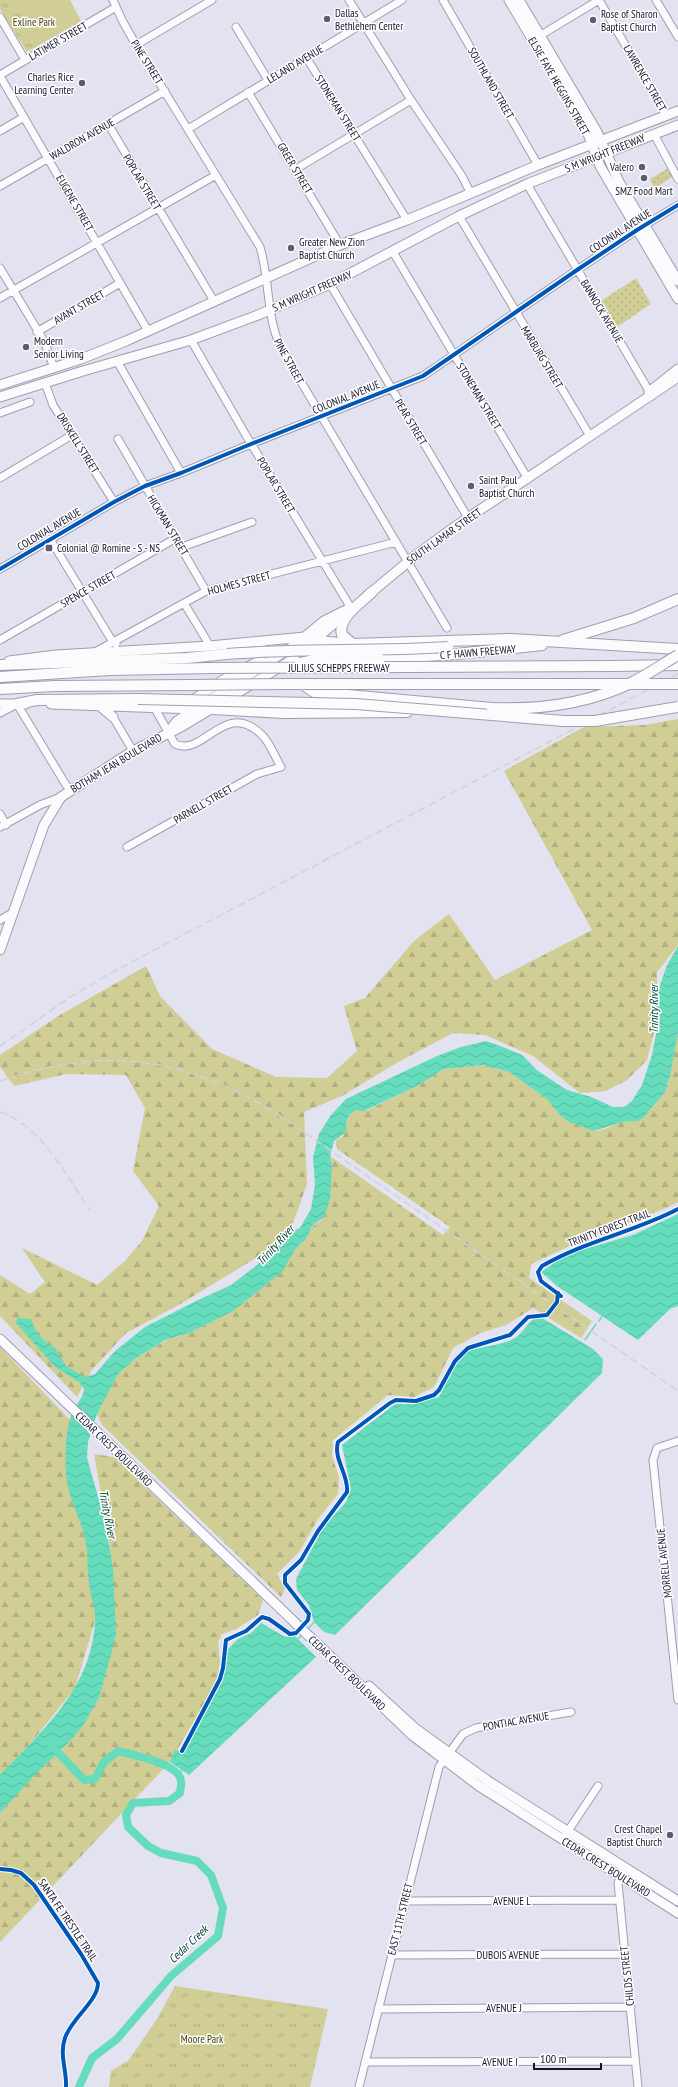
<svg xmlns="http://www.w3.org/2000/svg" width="678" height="2087" font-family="'PT Sans Narrow',sans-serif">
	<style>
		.grass { fill: url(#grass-dots) }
		.forest { fill: url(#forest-firs) }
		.park { fill: url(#park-tufts) }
		.garden { fill: #d0cd95 }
		.water { fill: url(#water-waves) }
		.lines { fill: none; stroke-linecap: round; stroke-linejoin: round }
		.stream { stroke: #65dcbc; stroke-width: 1.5 }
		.river { stroke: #65dcbc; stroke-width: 8 }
		.minor-casing { stroke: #9f9eb0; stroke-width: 9 }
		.major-casing { stroke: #9f9eb0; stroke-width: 11 }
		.highway-casing { stroke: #9f9eb0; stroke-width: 12 }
		.minor { stroke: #fbfbfd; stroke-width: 7 }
		.major { stroke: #fbfbfd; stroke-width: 9 }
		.highway { stroke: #fbfbfd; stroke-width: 10 }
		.rail { stroke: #d1d1d7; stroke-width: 1.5; stroke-dasharray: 8 4; stroke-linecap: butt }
		.highway-bridge-casing { stroke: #9f9eb0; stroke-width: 12; stroke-linecap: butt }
		.highway-bridge { stroke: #fbfbfd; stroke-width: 10 }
		.cycleway-casing { stroke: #fff; stroke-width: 6 }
		.cycleway { stroke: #0057b8; stroke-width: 4 }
		.poi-dot { fill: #5d5c71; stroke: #fff; stroke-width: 1.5 }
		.labels { text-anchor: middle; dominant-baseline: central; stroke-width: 3; stroke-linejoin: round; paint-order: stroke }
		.poi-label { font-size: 11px; fill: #16142c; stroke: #fff; text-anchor: start }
		.park-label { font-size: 11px; fill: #403d03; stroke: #fff }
		.street-label { font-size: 11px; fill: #16142c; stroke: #fff }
		.water-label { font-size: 12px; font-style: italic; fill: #004631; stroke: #fff }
	</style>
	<defs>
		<pattern id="grass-dots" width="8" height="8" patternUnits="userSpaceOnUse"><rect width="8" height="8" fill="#d0cd95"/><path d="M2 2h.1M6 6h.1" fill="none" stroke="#b2af81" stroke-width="1.8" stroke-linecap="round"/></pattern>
		<pattern id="forest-firs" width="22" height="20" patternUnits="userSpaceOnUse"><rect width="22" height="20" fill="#d0cd95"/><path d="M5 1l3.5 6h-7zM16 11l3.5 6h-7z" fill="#b2af81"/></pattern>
		<pattern id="park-tufts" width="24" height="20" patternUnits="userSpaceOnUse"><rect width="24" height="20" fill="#d0cd95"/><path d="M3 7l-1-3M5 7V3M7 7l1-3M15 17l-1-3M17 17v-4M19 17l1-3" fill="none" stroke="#b2af81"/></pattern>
		<pattern id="water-waves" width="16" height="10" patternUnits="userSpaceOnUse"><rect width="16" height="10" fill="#65dcbc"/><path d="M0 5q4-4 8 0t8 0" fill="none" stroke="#57bca2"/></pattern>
	</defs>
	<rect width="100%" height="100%" fill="#e2e2f1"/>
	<path class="grass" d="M667 169 673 176 654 189 650 179Z
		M636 278 651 304 617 327 601 301Z"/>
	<path class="forest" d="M678 719V945L657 972V1020L647 1060 627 1080 606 1091 580 1093 533 1056 485 1035 453 1033 400 1061 342 1096 304 1112 307 1184 292 1226 259 1256 177 1306 126 1333 91 1371 77 1397 0 1316V1275L30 1294 45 1282 22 1248 97 1285 125 1261 142 1241 159 1206 133 1171 145 1108 126 1075 66 1074 14 1086 0 1067V1055L60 1015 146 966 160 996 212 1049 276 1077 327 1078 357 1051 344 1006 365 998 414 941 449 914 495 980 592 930 504 771 584 727 645 725Z
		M678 1032V1202L666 1208 576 1243 531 1264 529 1278 592 1321 581 1338 533 1308 506 1325 480 1333 453 1348 434 1387 414 1397 388 1395 333 1440 332 1456 339 1477 338 1494 318 1519 299 1552 277 1574 285 1589 281 1597 102 1425 97 1414 118 1374 135 1359 166 1340 189 1333 245 1302 296 1248C308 1241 307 1226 321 1221L332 1166 330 1156 443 1235 450 1227 337 1149 336 1140 343 1137 349 1115 356 1110H368L419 1085 443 1069 483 1065 509 1072 547 1099 560 1115 594 1131C604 1131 612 1125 621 1122 626 1121 633 1122 639 1120 648 1116 664 1093 668 1084Z
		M0 1347 72 1422 98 1611 75 1688 34 1739 0 1775Z
		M94 1454 114 1457 263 1600 258 1615 236 1629 222 1634 218 1642 220 1663 216 1684 170 1762 0 1942V1805L43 1759 61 1752 113 1607 109 1539Z"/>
	<path class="park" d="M0 0H70L81 21 27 52 0 9Z
		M175 1986 328 2009 310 2087H109L111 2071 128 2061 157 2019Z"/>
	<path class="garden" d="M26 0H66L75 14 73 18 39 40C28 27 19 17 26 0Z"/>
	<path class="water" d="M678 946V1032L670 1076 665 1092 644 1117 638 1121 622 1122 594 1131 569 1122 560 1115 547 1099 509 1072 483 1065 443 1069 419 1085 364 1111 356 1110 349 1115C342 1133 353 1128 334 1141L330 1156 332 1166 330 1199 324 1217 312 1226 306 1239 296 1248 282 1272 233 1311 189 1333 165 1340 135 1359 118 1374 97 1414 88 1442 87 1458 105 1521 113 1568 116 1634 112 1651 99 1698 84 1724 74 1737 33 1777 0 1813V1775C43 1730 92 1688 95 1621 96 1608 90 1595 89 1583 87 1570 88 1556 86 1543 82 1519 67 1498 66 1473 65 1455 65 1431 72 1413 75 1405 84 1397 84 1389L79 1382 55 1367 16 1323 17 1318 31 1319 36 1331 41 1338 56 1349 66 1366 85 1377 95 1374 115 1351 145 1327 194 1302 231 1285 266 1258 293 1231 300 1228 311 1209 315 1185 313 1157 319 1134 331 1115 346 1099 437 1056 461 1047 486 1041 495 1044 522 1055 538 1071 567 1090 591 1097 613 1107H623L627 1105 632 1101 642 1085 652 1055 658 1024 656 1009 659 988 667 965Z
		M678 1214V1306L670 1309 638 1340 557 1286 541 1272 561 1258 581 1250 633 1235Z
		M535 1318H542L593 1349 603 1359 602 1373 335 1635 324 1632 314 1622 309 1605 297 1590 296 1579 323 1528 346 1502 351 1489 342 1445 395 1404H410L439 1397C445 1386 457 1355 469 1351 482 1346 498 1346 511 1340 522 1336 526 1324 535 1318Z
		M261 1623 285 1637 294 1635 316 1657 189 1775 170 1762 175 1750 184 1751 219 1687 224 1676 228 1649 238 1639 251 1633Z"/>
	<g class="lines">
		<path class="stream" d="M599 1321 603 1315
			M585 1340 596 1324
			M308 1629 315 1621
			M297 1640 303 1634
			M178 1774 182 1770"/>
		<path class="river" d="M51 1745 84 1780 95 1779 104 1762 118 1751C132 1755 179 1763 181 1781 182 1785 180 1790 180 1793L169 1801 133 1803 126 1815 128 1827 148 1846 161 1853 197 1861 211 1875 223 1908 218 1936 171 1976 117 2039 92 2058 79 2087"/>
		<defs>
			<path id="minor" d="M113 0 122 20 136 45 260 247C270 280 266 317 281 348L447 628
				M349 0 411 100 462 176 471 194
				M443 0 538 165
				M599 0 666 115
				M656 0 678 37
				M0 17 25 60
				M236 27 268 80
				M536 38 599 0
				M136 45 212 0
				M306 57 407 220
				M0 75 116 7
				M0 76 148 331
				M248 92 340 245
				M108 124 214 301
				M188 129 402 0
				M0 131 24 117
				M654 134 678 179
				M296 169 411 100
				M527 184 652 396
				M0 186 165 91
				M459 216 590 436
				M393 252 528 479
				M0 268 44 341 54 368
				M330 284 468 518
				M0 298 216 175
				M37 332 120 283
				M191 340 247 437 351 608
				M117 361 181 473
				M45 383 53 405 114 502
				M0 413 30 402
				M118 439 206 591
				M0 478 72 435
				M50 539 111 639 116 644
				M182 547 252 522
				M0 569 114 502 145 486 181 473 251 444 423 376 577 270 637 230 678 205
				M184 603 210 646
				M0 640 176 538
				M95 652 206 591 396 542
				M0 713 17 704 66 785 71 790
				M113 717 133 751
				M0 814 6 825
				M0 827 40 805 61 797
				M127 847 257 774 281 767C275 757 270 743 262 735 224 698 204 758 175 744L154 707
				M0 920 14 912
				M678 1441 657 1448 653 1460 678 1700
				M566 1834 598 1786
				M622 1873 618 1883 638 2087
				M405 1901 620 1900
				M391 1955 625 1954
				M378 2009 631 2007
				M365 2062 635 2061
				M359 2087 439 1767 463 1734 476 1728 571 1712"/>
			<path id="major" d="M509 0 576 113 589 136 600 166 678 299
				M519 0 597 132 619 182 678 281
				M0 385 81 359 126 341 340 245 407 220 538 165 678 111
				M649 392 678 369
				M0 397 83 371 191 340 258 315 330 284 459 216 527 184 678 125
				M367 596 415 556 456 526 678 377
				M9 661 56 655 210 646 305 637 316 641
				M190 702 223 680 259 661 263 653 260 645
				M0 704H25
				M51 704 196 709
				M100 706 113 717
				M169 731 177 721 295 645 324 621 348 609
				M0 950 44 825 61 797 133 751 181 727 293 659 346 613
				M0 1339 412 1735 479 1786 678 1913
				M369 1686 416 1729 488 1781 678 1901"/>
			<path id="highway" d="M563 640 634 618 678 599
				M316 641 353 644 511 639 678 649
				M353 644 342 635C337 618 361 603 372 592
				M380 659 457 654 542 645
				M0 665 187 658 227 654
				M612 666 678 665
				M0 677 110 670 212 668
				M288 684H302L314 692 492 708
				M0 689 55 686 194 685
				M17 704 37 700 138 699
				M212 709 283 713 407 712"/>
		</defs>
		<use href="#minor" class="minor-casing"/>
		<use href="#major" class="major-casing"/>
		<use href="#highway" class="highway-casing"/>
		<use href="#minor" class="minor"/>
		<use href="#major" class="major"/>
		<use href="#highway" class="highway"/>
		<path class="rail" d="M0 1046 72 996 109 974 678 674
			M0 1081C13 1077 27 1072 41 1069 133 1047 207 1069 285 1119L678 1391
			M0 1112C42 1126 66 1176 90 1210"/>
		<defs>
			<path id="highway-bridge" d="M227 654C301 648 374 652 448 647
				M300 663 315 660 380 659
				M212 668 612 666
				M302 684H678
				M194 685 288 684
				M138 699 356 704 564 721H595L678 707
				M492 708C540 710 590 703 633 682 648 674 663 664 678 655"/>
		</defs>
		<use href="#highway-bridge" class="highway-bridge-casing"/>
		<use href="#highway-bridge" class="highway-bridge"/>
		<defs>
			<path id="cycleway" d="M0 569 114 502 145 486 181 473 251 444 423 376 577 270 637 230 678 205
				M561 1296 541 1281 538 1272 542 1266C585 1241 634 1232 678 1209
				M182 1751 220 1679 223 1668 226 1640 246 1631 262 1617 269 1619 290 1634 296 1633 308 1620 309 1614 285 1583V1575L301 1560 318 1531 347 1492C349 1475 333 1459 338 1442L390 1403 396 1400 416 1401 434 1395 439 1390 455 1361 468 1348 510 1335 528 1317 547 1315 557 1302 558 1293
				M0 1869 11 1870 21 1873 34 1885 81 1954 98 1983C98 2001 71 2019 65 2038 59 2055 67 2070 66 2087"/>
		</defs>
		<use href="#cycleway" class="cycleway-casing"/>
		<use href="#cycleway" class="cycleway"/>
	</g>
	<g class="poi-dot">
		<circle cx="327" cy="19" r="4"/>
		<circle cx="593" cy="20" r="4"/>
		<circle cx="82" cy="83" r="4"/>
		<circle cx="642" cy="167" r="4"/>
		<circle cx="644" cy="178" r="4"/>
		<circle cx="291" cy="248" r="4"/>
		<circle cx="26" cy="347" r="4"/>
		<circle cx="471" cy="486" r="4"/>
		<rect x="45" y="544" width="8" height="8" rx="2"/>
		<circle cx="670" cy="1835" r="4"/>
	</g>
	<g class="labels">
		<g class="poi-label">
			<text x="335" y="13">Dallas<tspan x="335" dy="13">Bethlehem Center</tspan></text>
			<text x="601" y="14">Rose of Sharon<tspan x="601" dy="13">Baptist Church</tspan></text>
			<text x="74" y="77" text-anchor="end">Charles Rice<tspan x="74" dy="13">Learning Center</tspan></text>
			<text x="634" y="167" text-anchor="end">Valero</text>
			<text x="644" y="191" text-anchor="middle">SMZ Food Mart</text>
			<text x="299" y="242">Greater New Zion<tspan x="299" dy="13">Baptist Church</tspan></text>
			<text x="34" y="341">Modern<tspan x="34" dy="13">Senior Living</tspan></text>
			<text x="479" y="480">Saint Paul<tspan x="479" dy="13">Baptist Church</tspan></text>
			<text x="57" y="548">Colonial @ Romine - S - NS</text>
			<text x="662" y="1829" text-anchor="end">Crest Chapel<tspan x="662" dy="13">Baptist Church</tspan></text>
		</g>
		<g class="park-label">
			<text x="34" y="22">Exline Park</text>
			<text x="202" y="2039">Moore Park</text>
		</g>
		<g class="street-label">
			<text transform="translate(58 41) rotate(-30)">LATIMER STREET</text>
			<text transform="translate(147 62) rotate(58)">PINE STREET</text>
			<text transform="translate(295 64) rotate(-31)">LELAND AVENUE</text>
			<text transform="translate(645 78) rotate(60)">LAWRENCE STREET</text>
			<text transform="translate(491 83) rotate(60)">SOUTHLAND STREET</text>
			<text transform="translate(559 86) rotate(60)">ELSIE FAYE HEGGINS STREET</text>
			<text transform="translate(338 108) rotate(58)">STONEMAN STREET</text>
			<text transform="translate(82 139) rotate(-30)">WALDRON AVENUE</text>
			<text transform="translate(605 153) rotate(-22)">S M WRIGHT FREEWAY</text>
			<text transform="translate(295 168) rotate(59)">GREER STREET</text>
			<text transform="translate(142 182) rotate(59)">POPLAR STREET</text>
			<text transform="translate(75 203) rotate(60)">EUGENE STREET</text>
			<text transform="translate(620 231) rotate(-33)">COLONIAL AVENUE</text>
			<text transform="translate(312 291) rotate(-24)">S M WRIGHT FREEWAY</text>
			<text transform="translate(79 307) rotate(-30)">AVANT STREET</text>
			<text transform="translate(602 311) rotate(59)">BANNOCK AVENUE</text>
			<text transform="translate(542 357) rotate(59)">MARBURG STREET</text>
			<text transform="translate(289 361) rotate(61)">PINE STREET</text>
			<text transform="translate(479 396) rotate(59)">STONEMAN STREET</text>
			<text transform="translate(346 397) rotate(-22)">COLONIAL AVENUE</text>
			<text transform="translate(411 422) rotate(59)">PEAR STREET</text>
			<text transform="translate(78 443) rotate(58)">DRISKELL STREET</text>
			<text transform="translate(276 485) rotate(59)">POPLAR STREET</text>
			<text transform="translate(168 525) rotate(59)">HICKMAN STREET</text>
			<text transform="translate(49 529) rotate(-31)">COLONIAL AVENUE</text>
			<text transform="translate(444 536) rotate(-35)">SOUTH LAMAR STREET</text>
			<text transform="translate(239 583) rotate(-15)">HOLMES STREET</text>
			<text transform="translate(88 589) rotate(-30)">SPENCE STREET</text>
			<text transform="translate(478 652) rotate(-5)">C F HAWN FREEWAY</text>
			<text x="339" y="668">JULIUS SCHEPPS FREEWAY</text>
			<text transform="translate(116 763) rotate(-31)">BOTHAM JEAN BOULEVARD</text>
			<text transform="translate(203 804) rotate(-30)">PARNELL STREET</text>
			<text transform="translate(609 1228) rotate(-21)">TRINITY FOREST TRAIL</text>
			<text transform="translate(114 1449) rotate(44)">CEDAR CREST BOULEVARD</text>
			<text transform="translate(664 1563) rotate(-96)">MORRELL AVENUE</text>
			<text transform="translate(347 1673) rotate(44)">CEDAR CREST BOULEVARD</text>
			<text transform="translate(516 1721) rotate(-10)">PONTIAC AVENUE</text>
			<text transform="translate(606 1867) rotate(32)">CEDAR CREST BOULEVARD</text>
			<text x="512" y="1901">AVENUE L</text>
			<text transform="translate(400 1919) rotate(-76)">EAST 11TH STREET</text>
			<text transform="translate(68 1920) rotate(56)">SANTA FE TRESTLE TRAIL</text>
			<text x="508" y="1955">DUBOIS AVENUE</text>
			<text transform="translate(627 1976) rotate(-96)">CHILDS STREET</text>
			<text x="504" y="2008">AVENUE J</text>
			<text x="500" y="2062">AVENUE I</text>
		</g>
		<g class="water-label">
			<text transform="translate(653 1009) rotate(-90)">Trinity River</text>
			<text transform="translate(275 1245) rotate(-48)">Trinity River</text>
			<text transform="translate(108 1514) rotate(79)">Trinity River</text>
			<text transform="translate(188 1944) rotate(-43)">Cedar Creek</text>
		</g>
	</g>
	<path d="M534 2063v6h67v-6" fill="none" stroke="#16142c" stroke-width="2"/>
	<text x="540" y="2063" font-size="12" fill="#16142c" stroke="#ffffff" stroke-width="3" paint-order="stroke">100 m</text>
</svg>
